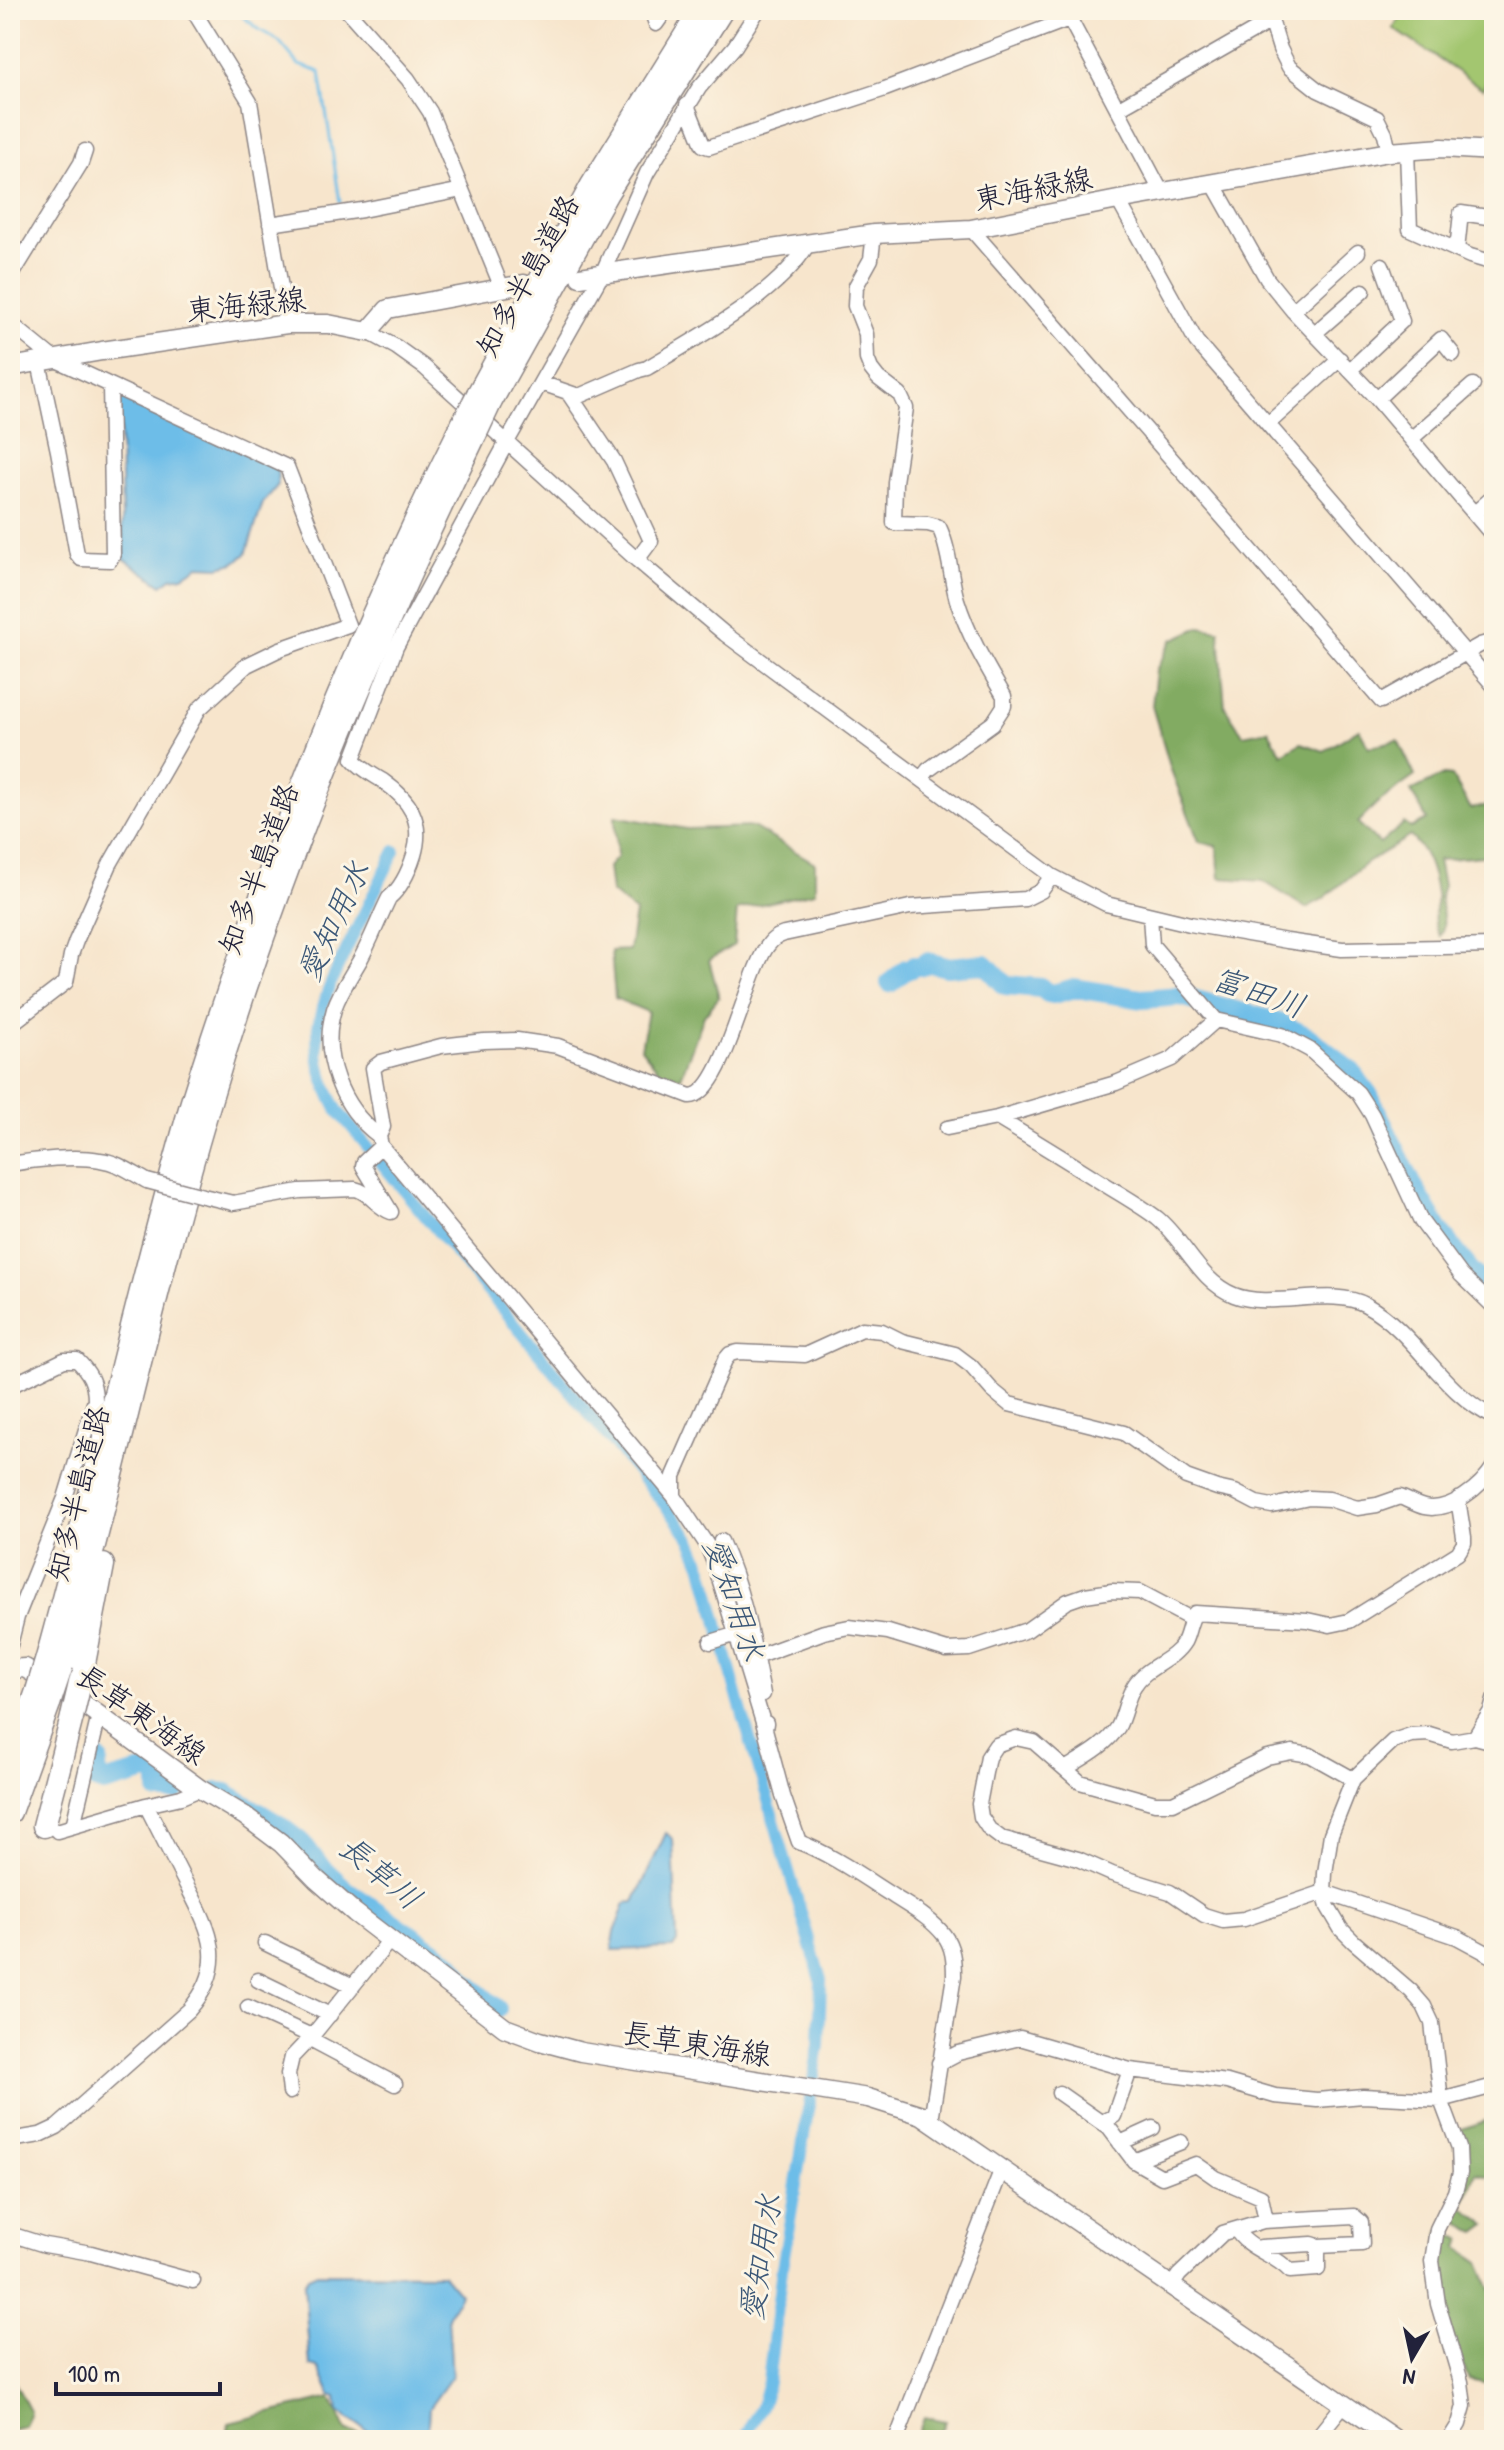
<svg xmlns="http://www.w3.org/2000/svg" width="1504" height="2450" font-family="'Patrick Hand','Klee One',sans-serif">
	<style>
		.green { fill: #a3c670; stroke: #627456; stroke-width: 2 }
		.forest { fill: #82ab62; stroke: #52664e; stroke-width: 2 }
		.water { fill: #6dbde8; stroke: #487092; stroke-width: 2 }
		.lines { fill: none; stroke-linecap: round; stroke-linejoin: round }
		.stream { stroke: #6dbde8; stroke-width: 3 }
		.canal { stroke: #6dbde8; stroke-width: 12 }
		.river { stroke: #6dbde8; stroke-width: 20 }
		.minor-casing { stroke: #8c8484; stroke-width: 17 }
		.major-casing { stroke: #8c8484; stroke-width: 21 }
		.highway-casing { stroke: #8c8484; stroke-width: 25 }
		.minor { stroke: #fff; stroke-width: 14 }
		.major { stroke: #fff; stroke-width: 18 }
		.highway { stroke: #fff; stroke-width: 22 }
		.minor-bridge-casing { stroke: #8c8484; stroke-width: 17; stroke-linecap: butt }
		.highway-bridge-casing { stroke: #8c8484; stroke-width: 25; stroke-linecap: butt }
		.minor-bridge { stroke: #fff; stroke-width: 14 }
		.highway-bridge { stroke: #fff; stroke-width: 22 }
		.labels { text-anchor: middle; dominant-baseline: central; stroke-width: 6; stroke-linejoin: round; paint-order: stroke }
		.street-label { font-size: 30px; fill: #22223b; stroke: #fcf5e5 }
		.water-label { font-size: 32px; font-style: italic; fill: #3c5878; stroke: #fcf5e5 }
	</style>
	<rect width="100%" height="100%" fill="#fcf5e5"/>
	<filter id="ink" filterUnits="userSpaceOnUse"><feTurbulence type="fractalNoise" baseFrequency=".0125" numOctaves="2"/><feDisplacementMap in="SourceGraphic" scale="16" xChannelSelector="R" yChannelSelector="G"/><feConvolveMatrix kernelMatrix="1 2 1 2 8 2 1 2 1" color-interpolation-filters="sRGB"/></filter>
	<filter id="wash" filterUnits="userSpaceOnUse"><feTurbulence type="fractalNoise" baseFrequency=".006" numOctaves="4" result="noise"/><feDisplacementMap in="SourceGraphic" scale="32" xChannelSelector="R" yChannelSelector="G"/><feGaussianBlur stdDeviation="1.8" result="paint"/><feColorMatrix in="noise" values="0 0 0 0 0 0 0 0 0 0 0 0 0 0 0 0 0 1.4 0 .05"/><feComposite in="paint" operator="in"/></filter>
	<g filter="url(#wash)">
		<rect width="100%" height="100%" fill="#f7e5cc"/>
		<path class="green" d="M1407 10H1494V64L1483 89 1393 28Z"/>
		<path class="forest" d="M1200 627 1219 630 1225 707 1243 735 1268 730 1282 754 1301 743 1324 751 1359 729 1369 747 1398 740 1415 776 1376 804 1358 823 1380 844 1404 823 1411 828 1427 820 1411 791 1444 775 1452 776 1471 809 1494 804V855L1438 860 1443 886C1434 903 1450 916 1440 936 1429 920 1438 911 1436 894 1433 873 1426 850 1410 836L1365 864 1323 899 1306 908 1263 881 1220 878 1217 846 1199 842 1171 770 1152 706 1156 670 1172 640Z
			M615 816 687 829 753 827 815 863V892L737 910 734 945 709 960 719 997 704 1016 681 1077 660 1072 641 1048 648 1012 615 998 611 951 629 950 635 912 611 892 608 867 617 857Z
			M1494 2120V2177L1476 2173 1463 2207 1487 2225 1476 2233 1450 2216 1463 2177 1456 2131 1485 2121Z
			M1440 2232 1462 2239 1459 2248 1479 2262 1494 2298V2385L1469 2380 1450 2334 1437 2263Z
			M10 2374 30 2411 25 2427 10 2430Z
			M331 2398 347 2431 380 2440H227L229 2423Z
			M924 2417 946 2421 938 2440H916Z"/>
		<path class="water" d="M119 393 277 465 278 485 263 503 246 554 234 563 219 567 199 566 183 576 171 578 162 585 123 558Z
			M666 1833 673 1839 677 1942 673 1948 612 1950 615 1931 625 1903 634 1902Z
			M317 2273 443 2274 460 2294 448 2317 452 2376 429 2408 427 2440H398L369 2432 339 2412 337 2397 331 2395 318 2368 310 2366 304 2284 308 2277Z"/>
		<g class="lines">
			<path class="stream" d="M241 10 242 16 260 30 279 41 299 65 320 72 340 202"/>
			<path class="canal" d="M395 851C380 881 365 911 351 940 320 1004 300 1043 338 1111L672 1514 691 1540 704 1571 739 1702 821 1980 819 2045 782 2268 768 2382 762 2405 743 2440"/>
			<path class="river" d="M890 983 906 969H910L913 966H922L927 962 947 967 985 964 1005 985 1042 988 1048 993 1053 994 1075 988 1142 999 1181 996 1277 1022 1308 1037 1351 1071 1368 1094 1413 1186 1442 1235 1470 1270 1494 1294
				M98 1760 95 1780 103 1783 158 1768V1791H176
				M218 1792 226 1793 276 1823 303 1844 317 1863 346 1890 451 1963 463 1980 497 2009"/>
		</g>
	</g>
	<g filter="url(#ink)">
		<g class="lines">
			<defs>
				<path id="minor" d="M193 10 250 102 287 324
					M347 10 408 79 430 112 502 288
					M651 10 656 24 666 10
					M1065 10 1162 193
					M1268 10 1280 49 1289 67 1318 90 1377 118 1385 134 1389 152
					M687 105 703 145 709 147 885 89 1069 19
					M1119 108 1271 21
					M1407 151 1410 229 1470 256 1494 263
					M1213 183 1267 279 1293 311 1377 399 1494 537
					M1118 200 1196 341 1494 686
					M270 224 362 210 462 190
					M971 229 1244 542 1381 701 1480 645 1494 641
					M874 234 871 259 856 286 855 306 866 334 867 359 871 369 878 378 900 395 906 408 895 482 894 523 928 524 939 527C950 550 950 576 957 600 968 635 986 665 1004 696V706L993 723 928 770 922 778
					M1457 250 1461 213 1494 218
					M10 278 81 163 85 151
					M1293 311 1358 252
					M10 323 54 359 287 467 348 625 280 649 247 665 199 709 110 864 76 941 71 955 66 982 10 1025
					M368 332 396 347 424 367 637 560 725 634 1052 876 1106 904 1190 924 1287 941 1342 949 1494 946
					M1315 333 1363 291
					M39 362 58 451 77 554 81 559 110 560 113 554 110 385
					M1350 370 1402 321 1382 265
					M541 383 579 396 639 370 647 368C697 338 779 294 808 244
					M569 394 614 461 647 532 651 541 637 560
					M1377 399 1441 339 1453 354
					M1269 423 1340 359
					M1411 439 1473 385
					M1475 513 1494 496
					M1150 916 1152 945 1216 1020 1282 1035 1310 1050 1358 1093 1372 1115 1421 1221 1461 1275 1494 1307
					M997 1118C1032 1139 1066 1160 1101 1182 1120 1194 1140 1205 1157 1218 1185 1241 1199 1281 1234 1295 1271 1310 1332 1286 1366 1305 1417 1333 1441 1393 1494 1417
					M947 1128 997 1118 1116 1083 1172 1059 1216 1020
					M379 1136C341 1108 320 1055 334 1009 340 991 351 976 360 960 371 940 379 918 389 898 402 887 409 871 414 855 424 821 410 800 383 781 372 774 361 769 353 759L396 647 507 442 602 274 647 173 699 88 735 46 758 10
					M10 1164C34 1160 76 1155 100 1160 118 1162 132 1173 147 1181
					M203 1196 233 1203 300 1191 355 1189C370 1192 376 1207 391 1212L363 1166 364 1162 381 1146
					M10 1386 64 1360H77C89 1372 95 1382 95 1400L65 1498 17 1617 10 1645
					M674 1496V1476L725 1360 730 1354 738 1352 805 1355 862 1329 882 1331 902 1341 955 1354 971 1366 992 1390 1009 1404 1124 1433 1186 1477 1217 1488 1235 1492 1256 1503 1272 1506 1309 1498 1329 1499 1357 1508 1377 1505 1400 1497C1408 1500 1416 1505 1424 1507 1450 1513 1482 1486 1494 1466
					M721 1541C743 1588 753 1643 763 1694
					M711 1642 737 1634
					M756 1657 824 1632 849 1627 888 1632 947 1650 969 1649 1027 1630 1068 1601 1085 1595 1112 1591 1140 1592 1191 1619
					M766 1723 765 1729 783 1796 799 1842C832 1855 860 1875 890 1894 908 1906 930 1917 944 1935 953 1947 954 1961 954 1976L931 2120
					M765 1729 715 1565 707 1545 674 1496 381 1146 379 1136 383 1127 373 1068 381 1062 441 1046 484 1041 517 1040 558 1046 690 1096C724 1096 747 969 769 944 773 938 778 936 784 934L910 907 1025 899 1041 891 1052 876
					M1475 1737 1491 1711 1494 1700
					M1065 1769C1084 1757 1106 1746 1118 1727 1125 1714 1126 1699 1134 1686 1146 1666 1172 1662 1184 1642 1189 1633 1189 1622 1195 1613L1307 1620 1330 1625 1349 1621 1458 1553 1464 1543V1537L1458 1499
					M1353 1779 1310 1755 1292 1752 1267 1757 1173 1803H1155L1080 1782 1034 1742 1016 1738 996 1745 988 1757 979 1804 981 1817 989 1829 1001 1838 1078 1859 1112 1874 1170 1892 1204 1915 1223 1921 1244 1919 1324 1892 1457 1937 1494 1957
					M73 1826 99 1715
					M57 1831 146 1805 181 1797 200 1789
					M265 1943 353 1986
					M258 1980 330 2015
					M248 2007 307 2034 314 2041 395 2084
					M939 2063 958 2053 1020 2038 1130 2070 1227 2082 1275 2096 1317 2100 1363 2096 1441 2100 1494 2086
					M290 2092 288 2074 292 2057 312 2036 390 1940
					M1059 2093 1109 2128 1134 2161 1162 2177 1196 2164 1216 2178 1261 2197 1266 2220
					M1102 2122 1114 2116 1130 2070
					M10 2140 40 2135 57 2127 189 2010C231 1962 208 1927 183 1878 171 1854 158 1829 146 1805
					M1120 2143 1153 2128
					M1134 2161 1181 2142
					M10 2234 45 2245 91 2253 193 2281
					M1260 2249 1261 2247 1312 2244 1318 2246
					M1171 2287 1179 2275 1223 2233 1263 2221 1354 2216 1361 2222 1362 2244 1318 2246V2269L1290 2271C1275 2254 1246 2249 1236 2229
					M896 2440 1001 2171
					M1315 2440 1344 2404
					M1449 2440 1459 2424 1464 2406 1461 2382 1438 2304 1432 2261 1437 2229 1455 2192 1460 2173 1459 2148 1441 2100 1432 2023 1424 2006 1411 1991 1354 1942 1341 1929 1328 1907 1324 1892 1325 1873 1331 1834 1353 1779 1393 1741 1411 1735 1429 1734 1452 1741 1475 1737 1494 1742"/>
				<path id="major" d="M580 277 874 234 971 229 1118 200 1389 152 1442 148 1494 151
					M10 367 102 351 287 324H328L368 332 388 309 524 284
					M10 1669 25 1668 85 1705 200 1789 245 1816 281 1843 316 1879 355 1913 505 2028 540 2041 581 2052 868 2098 922 2115 1396 2440"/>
				<path id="highway" d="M478 394 592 185 701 10
					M490 403 607 193 722 10
					M47 1658C98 1474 138 1288 191 1105 212 1036 236 968 260 900 318 737 385 578 463 423
					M62 1665C114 1481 153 1292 208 1108 276 875 370 651 476 433
					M81 1679 103 1565
					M10 1768 37 1691
					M10 1812 50 1701
					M44 1826 72 1717"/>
			</defs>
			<use href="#minor" class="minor-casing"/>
			<use href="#major" class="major-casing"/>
			<use href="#highway" class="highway-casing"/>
			<use href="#minor" class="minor"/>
			<use href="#major" class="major"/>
			<use href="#highway" class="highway"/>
			<defs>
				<path id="minor-bridge" d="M147 1181 203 1196"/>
				<path id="highway-bridge" d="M463 423 478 394
					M476 433 490 403
					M37 1691 47 1658
					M50 1701 62 1665
					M72 1717 81 1679"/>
			</defs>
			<use href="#minor-bridge" class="minor-bridge-casing"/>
			<use href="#highway-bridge" class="highway-bridge-casing"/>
			<use href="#minor-bridge" class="minor-bridge"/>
			<use href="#highway-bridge" class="highway-bridge"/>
		</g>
	</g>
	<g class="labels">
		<g class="street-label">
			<text transform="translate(1033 188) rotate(-11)">東海緑線</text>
			<text transform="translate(527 275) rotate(-61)">知多半島道路</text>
			<text transform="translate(246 304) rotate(-6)">東海緑線</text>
			<text transform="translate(258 868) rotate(-70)">知多半島道路</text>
			<text transform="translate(77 1493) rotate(-76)">知多半島道路</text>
			<text transform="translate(142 1714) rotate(35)">長草東海線</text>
			<text transform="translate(697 2043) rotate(9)">長草東海線</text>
		</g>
		<g class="water-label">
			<text transform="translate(333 921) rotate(-65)">愛知用水</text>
			<text transform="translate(1259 992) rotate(19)">富田川</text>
			<text transform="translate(735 1599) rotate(71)">愛知用水</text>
			<text transform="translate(381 1872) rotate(40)">長草川</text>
			<text transform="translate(760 2257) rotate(-81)">愛知用水</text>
		</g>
	</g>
	<rect width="1504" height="2450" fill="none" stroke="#fcf5e5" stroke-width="40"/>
	<g transform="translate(1412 2358) rotate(189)" stroke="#fcf5e5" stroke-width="6" paint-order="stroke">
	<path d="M0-6L14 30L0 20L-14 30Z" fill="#22223b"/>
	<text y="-12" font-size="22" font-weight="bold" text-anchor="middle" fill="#22223b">N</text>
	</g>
	<path d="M56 2382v12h164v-12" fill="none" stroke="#22223b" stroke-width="4"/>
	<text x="68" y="2382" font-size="24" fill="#22223b" stroke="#fcf5e5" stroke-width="6" paint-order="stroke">100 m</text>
</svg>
